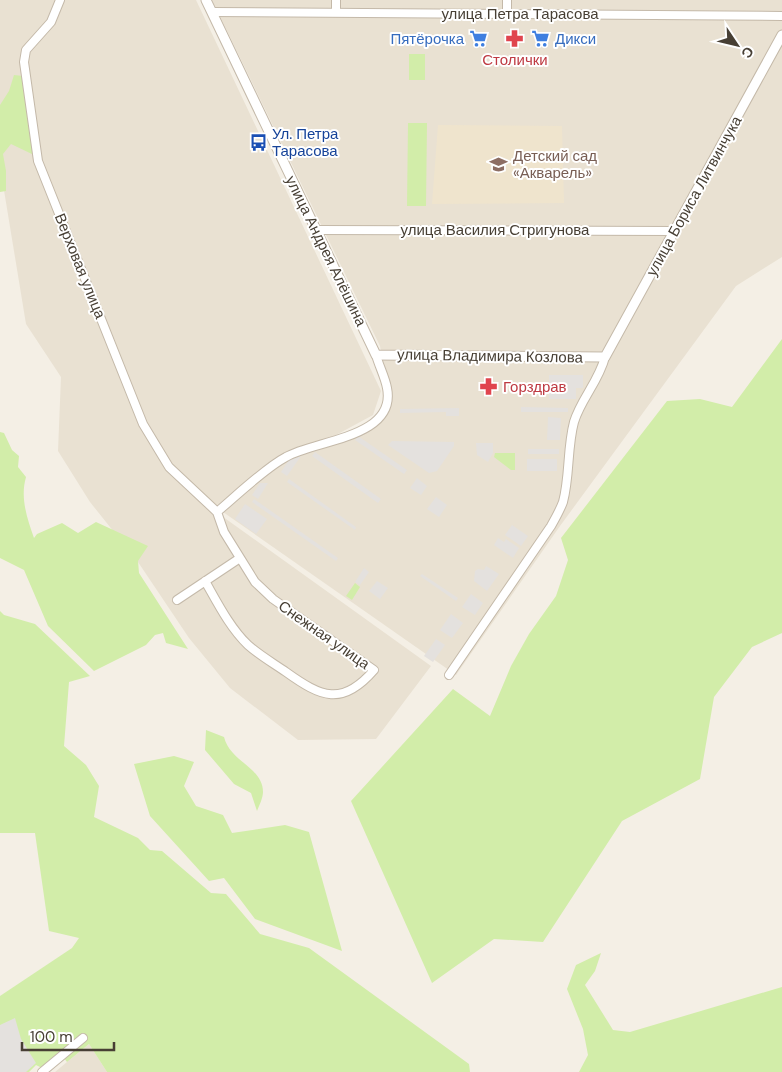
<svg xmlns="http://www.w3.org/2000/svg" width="782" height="1072" font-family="'DM Sans',sans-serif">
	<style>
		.residential { fill: #e9e1d2 }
		.education { fill: #efe4cd }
		.green { fill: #d2eda9 }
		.parking { fill: #e4e1de }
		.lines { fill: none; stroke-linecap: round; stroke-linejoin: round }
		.minor-casing { stroke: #c4b9a9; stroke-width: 10 }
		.tertiary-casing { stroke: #c4b9a9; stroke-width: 11 }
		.minor { stroke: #fff; stroke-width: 8 }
		.tertiary { stroke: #fff; stroke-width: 9 }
		.labels { text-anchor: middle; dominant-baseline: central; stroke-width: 4; stroke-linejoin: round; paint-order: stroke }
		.street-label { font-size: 15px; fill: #473f34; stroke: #fff }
		.shop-label { font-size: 15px; fill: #366cbe; stroke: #fff; text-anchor: end }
		.health-label { font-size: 15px; fill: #be3a42; stroke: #fff }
		.transit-label { font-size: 15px; fill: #164399; stroke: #fff; text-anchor: start }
		.education-label { font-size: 15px; fill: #785e54; stroke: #fff; text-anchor: start }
	</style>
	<rect width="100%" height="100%" fill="#f4efe5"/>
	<path class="residential" d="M0 0H196L381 391 373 415 325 441 286 452 212 509 431 666 376 739 298 740 230 688 189 638 138 562 90 502 58 451 61 377 26 324 0 166Z
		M212 0H782V257L736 286 560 526 456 675 223 512 287 458 367 431 390 399 380 346Z
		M89 1044 107 1072H55L67 1062Z"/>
	<path class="education" d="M438 125 562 126 564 203 432 204Z"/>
	<path class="green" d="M409 54H425V80H409Z
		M14 75 23 76 34 155 11 144 3 154 6 171V191L0 192V105L9 91Z
		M408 123H427L426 206H407Z
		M782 339V633L752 647 714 697 700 779 622 821 543 942 494 939 432 983 351 801 453 689 490 716 511 666 529 634 556 596 568 560 561 538 667 401 700 399 732 407Z
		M0 432 4 433 12 450 19 456 18 467 26 477C20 498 27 518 34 538L37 534 62 523 78 533 96 522 148 546 138 561 139 573 188 649 166 643 163 633 155 635 146 645 94 671 48 626 24 570 0 558Z
		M495 453H515V470H511L494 457Z
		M355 583 360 587 352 600 346 596Z
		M0 611 4 615 35 624 90 676 69 682 64 746 86 765 99 786 94 817 138 838 150 850 162 851 211 893 226 894 260 934 309 948 469 1064 470 1072H107L89 1044 67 1062 60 1053 42 1068 36 1065 29 1072H0V996L72 948 79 938 49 931 35 833H0Z
		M206 730 224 737C230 762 263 767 263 792 263 798 259 806 257 811L251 793 234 784 205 750Z
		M174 756 194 762 184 786 196 806 223 815 232 833 285 825 309 832 342 951 255 919 224 878 209 881 150 816 134 764Z
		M601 953 595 971 585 985 613 1030 630 1032 782 987V1072H579L588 1055 583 1029 567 989 576 965Z"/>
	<path class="parking" d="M549 375H583V388H576V399H549Z
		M521 407 568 408V412H521Z
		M459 408V416H446V412L400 413V409Z
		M548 417 561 418 560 440H547Z
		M358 436 407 470 404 474 355 440Z
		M392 441 454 442V446L437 471 429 473 388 445Z
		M476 443H493V453L488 462 477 455Z
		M528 449H559V454H528Z
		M315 452 381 499 378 503 312 456Z
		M301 456 287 476 281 472 289 460Z
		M527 459H557V471H527Z
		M417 478 427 486 421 495 410 488Z
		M289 479 356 527 355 530 287 482Z
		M260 483H268L258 499 252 495Z
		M436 497 447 505 439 517 427 509Z
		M254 499 338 558 336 561 252 502Z
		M245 504 267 519 256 534 235 519Z
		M512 525 528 536 521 546 505 535Z
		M498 538 504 542 506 539 519 548 513 558 494 545Z
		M486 566 499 574 487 591 474 581 475 571 478 569 484 570Z
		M364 568 369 572 360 585 355 582Z
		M422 574 458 598 456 601 420 576Z
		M377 581 388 588 380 599 369 591Z
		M471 594 483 603 475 615 462 607Z
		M451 614 463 623 452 638 440 630Z
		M436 639 445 645 433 662 424 656Z
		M15 1018 21 1039 36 1063 26 1072H0V1025Z"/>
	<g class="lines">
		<defs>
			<path id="minor" d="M60 0 51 22 26 50 24 62 38 161 143 424 169 467 217 512 224 532 255 582 273 599 374 670C342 707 321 697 286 672 273 663 259 655 248 645 230 628 217 602 205 581
				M212 12 782 16
				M336 12V0
				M507 14V0
				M315 230 675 231
				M217 512C236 496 265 468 286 457 315 440 397 438 387 388 385 377 379 366 376 355
				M177 600 240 558
				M449 675 551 526C555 519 560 510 563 502 570 476 567 448 574 422 581 399 599 381 605 357
				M42 1072 83 1038"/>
			<path id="tertiary" d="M206 0 376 355 605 357 782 35"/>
		</defs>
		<use href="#minor" class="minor-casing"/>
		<use href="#tertiary" class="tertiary-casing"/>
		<use href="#minor" class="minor"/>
		<use href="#tertiary" class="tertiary"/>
	</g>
	<defs>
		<symbol id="supermarket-bare" viewBox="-9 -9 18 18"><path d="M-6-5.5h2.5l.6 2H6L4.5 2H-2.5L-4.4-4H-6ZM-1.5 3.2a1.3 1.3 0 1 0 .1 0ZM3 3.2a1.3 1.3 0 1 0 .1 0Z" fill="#3f7fe0" stroke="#fff" stroke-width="2.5" paint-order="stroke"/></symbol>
		<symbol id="pharmacy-bare" viewBox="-9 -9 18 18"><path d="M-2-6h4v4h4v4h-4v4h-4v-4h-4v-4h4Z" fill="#e0444e" stroke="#fff" stroke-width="2.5" paint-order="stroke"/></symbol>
		<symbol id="bus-bare" viewBox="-9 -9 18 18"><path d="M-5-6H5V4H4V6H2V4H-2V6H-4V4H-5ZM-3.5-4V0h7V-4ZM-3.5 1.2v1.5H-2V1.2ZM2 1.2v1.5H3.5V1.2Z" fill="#1a4fb4" stroke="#fff" stroke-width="2.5" paint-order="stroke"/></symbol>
		<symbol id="school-bare" viewBox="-9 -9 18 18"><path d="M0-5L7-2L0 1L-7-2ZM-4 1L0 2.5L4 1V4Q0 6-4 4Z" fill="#8d6e63" stroke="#fff" stroke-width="2.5" paint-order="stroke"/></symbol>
	</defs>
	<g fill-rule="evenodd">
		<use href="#supermarket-bare" x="466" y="26" width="25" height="25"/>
		<use href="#pharmacy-bare" x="502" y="26" width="25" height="25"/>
		<use href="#supermarket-bare" x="528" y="26" width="25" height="25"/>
		<use href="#bus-bare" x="246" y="130" width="25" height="25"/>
		<use href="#school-bare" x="486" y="152" width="25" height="25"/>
		<use href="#pharmacy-bare" x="476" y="374" width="25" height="25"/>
	</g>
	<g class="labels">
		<g class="street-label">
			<text x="520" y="14">улица Петра Тарасова</text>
			<text transform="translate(694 196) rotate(-61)">улица Бориса Литвинчука</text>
			<text x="495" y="230">улица Василия Стригунова</text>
			<text transform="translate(326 251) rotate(64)">улица Андрея Алёшина</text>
			<text transform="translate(80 266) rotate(68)">Верховая улица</text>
			<text transform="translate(490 356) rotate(1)">улица Владимира Козлова</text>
			<text transform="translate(324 635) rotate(35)">Снежная улица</text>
		</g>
		<g class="shop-label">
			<text x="464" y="39">Пятёрочка</text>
			<text x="555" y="39" text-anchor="start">Дикси</text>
		</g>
		<g class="health-label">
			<text x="515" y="60">Столички</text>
			<text x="503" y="387" text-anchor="start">Горздрав</text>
		</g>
		<g class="transit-label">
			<text x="272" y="134">Ул. Петра<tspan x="272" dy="17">Тарасова</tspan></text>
		</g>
		<g class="education-label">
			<text x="513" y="156">Детский сад<tspan x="513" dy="17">«Акварель»</tspan></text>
		</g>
	</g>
	<g transform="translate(737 45) rotate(125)" stroke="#ffffff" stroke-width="4" paint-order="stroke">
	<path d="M0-4L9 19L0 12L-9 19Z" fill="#473f34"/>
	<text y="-8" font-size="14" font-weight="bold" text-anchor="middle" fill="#473f34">С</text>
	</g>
	<path d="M22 1042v8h92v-8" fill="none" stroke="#473f34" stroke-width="2.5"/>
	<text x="30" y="1042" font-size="15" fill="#473f34" stroke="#ffffff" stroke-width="4" paint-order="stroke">100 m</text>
</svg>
